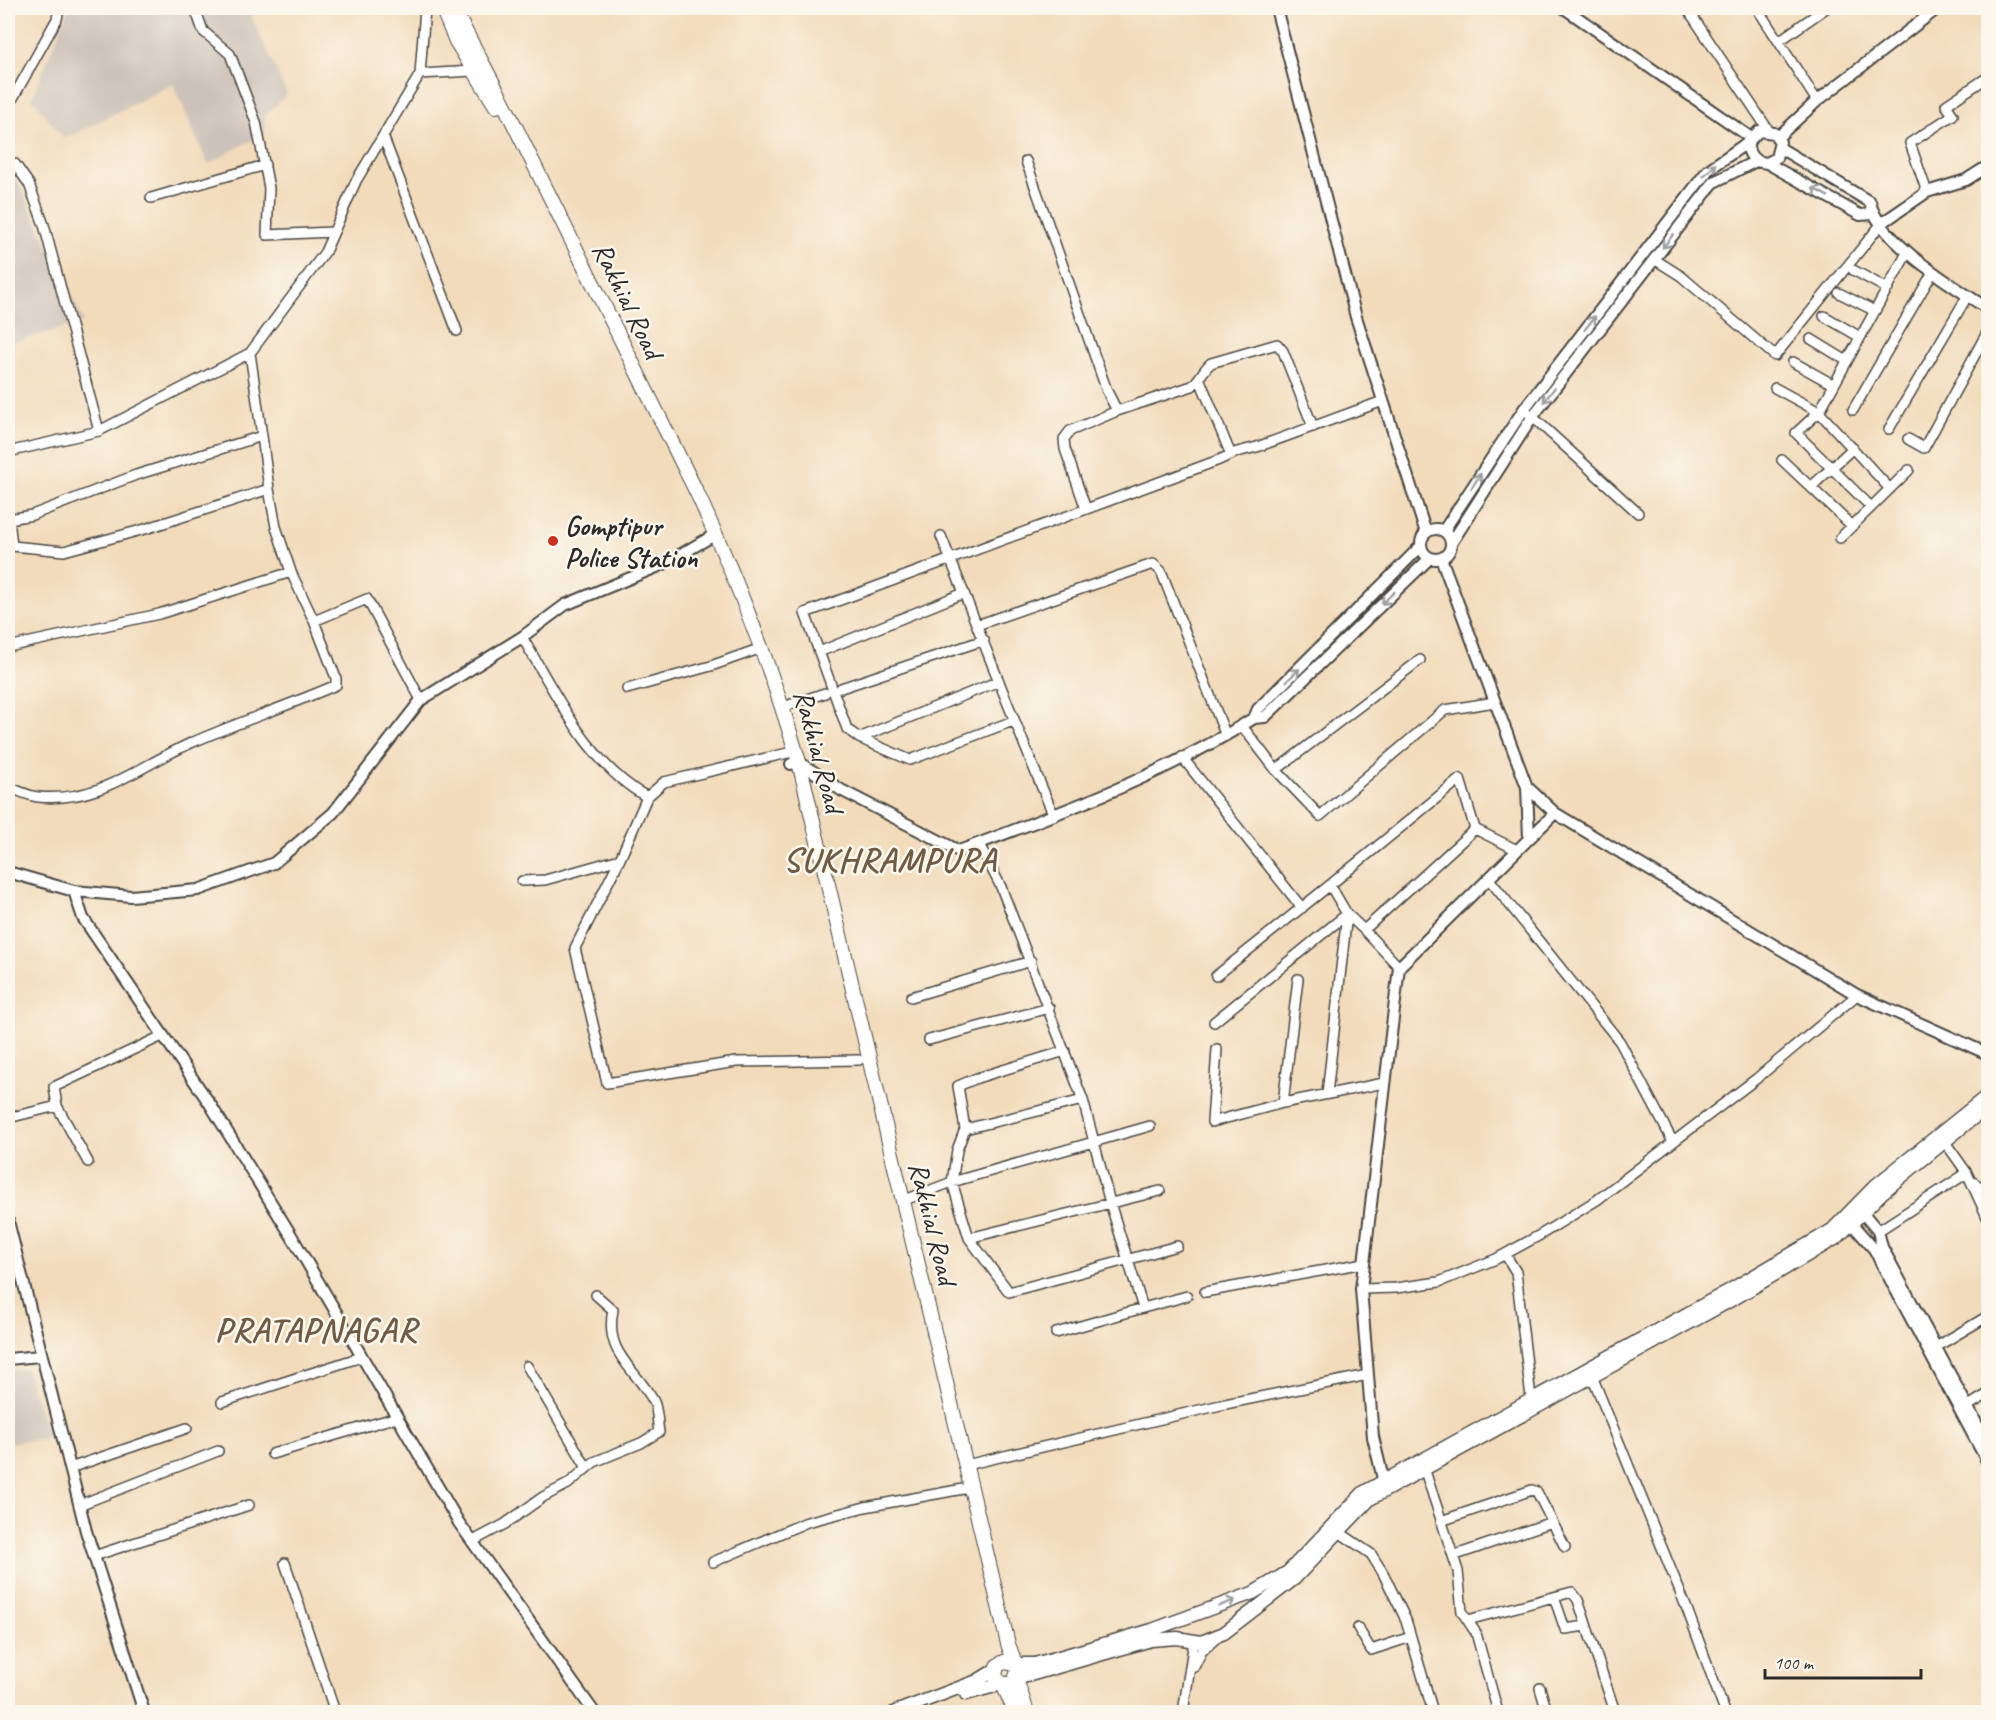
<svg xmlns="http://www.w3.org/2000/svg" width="1996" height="1720" font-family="Caveat,sans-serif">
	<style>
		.industrial { fill: #cdc2b9 }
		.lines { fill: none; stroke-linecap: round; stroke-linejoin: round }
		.minor-casing { stroke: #494541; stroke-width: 12 }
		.tertiary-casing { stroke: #494541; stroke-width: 14 }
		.secondary-casing { stroke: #494541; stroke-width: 15 }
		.primary-casing { stroke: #494541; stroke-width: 16 }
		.minor { stroke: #fff; stroke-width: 9 }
		.tertiary { stroke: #fff; stroke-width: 10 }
		.secondary { stroke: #fff; stroke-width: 12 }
		.primary { stroke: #fff; stroke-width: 14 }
		.oneway { stroke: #a0a0a0 }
		.poi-dot { fill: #c8321e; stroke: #fbf7ec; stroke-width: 2 }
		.labels { text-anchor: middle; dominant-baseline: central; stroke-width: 5; stroke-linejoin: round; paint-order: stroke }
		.street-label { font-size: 28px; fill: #2b2b2b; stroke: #fbf7ec }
		.poi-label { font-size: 28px; font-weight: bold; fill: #2b2b2b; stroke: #fbf7ec; text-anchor: start }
		.district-label { font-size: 34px; font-weight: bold; letter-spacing: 1.5px; fill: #715b47; stroke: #fbf7ec }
	</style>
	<rect width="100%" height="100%" fill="#fbf7ec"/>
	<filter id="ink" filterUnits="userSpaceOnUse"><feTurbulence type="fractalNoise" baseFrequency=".0167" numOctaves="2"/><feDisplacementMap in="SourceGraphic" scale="12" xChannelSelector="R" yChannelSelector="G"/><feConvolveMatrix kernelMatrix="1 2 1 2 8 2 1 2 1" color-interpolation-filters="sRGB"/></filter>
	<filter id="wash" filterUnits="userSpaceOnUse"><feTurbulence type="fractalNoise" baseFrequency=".008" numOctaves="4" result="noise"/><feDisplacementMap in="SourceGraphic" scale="24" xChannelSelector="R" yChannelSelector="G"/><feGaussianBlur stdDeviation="1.35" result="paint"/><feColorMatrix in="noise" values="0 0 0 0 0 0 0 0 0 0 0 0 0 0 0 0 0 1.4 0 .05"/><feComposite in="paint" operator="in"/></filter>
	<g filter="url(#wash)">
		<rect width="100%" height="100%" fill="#f2dbbb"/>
		<path class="industrial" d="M69 8H248L287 94 265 116V133L208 164 173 84 64 139 32 98Z
			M8 161 84 322 8 344Z
			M25 1369 49 1438 8 1443V1370Z"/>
	</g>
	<g filter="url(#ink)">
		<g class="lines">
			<defs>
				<path id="minor" d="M195 8 203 31 230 54 256 122 269 188 267 235 332 232
					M1687 8 1769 131
					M1757 8 1817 101
					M1779 41 1826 8
					M420 74 473 71
					M8 107 57 19 59 8
					M383 136 457 331
					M8 161 15 164 29 184 44 225 99 431
					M1026 161 1107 391 1117 411 1192 386C1200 379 1203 370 1211 363L1277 344 1283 351 1313 427
					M1927 192 1910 143 1953 115 1946 105 1988 77
					M151 198 265 165
					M1654 259 1681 276 1775 356 1882 223
					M1853 270 1888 289
					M1839 293 1875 311
					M1824 316 1860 337
					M1811 339 1847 361
					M1793 362 1834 385
					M1200 380 1231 455
					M1775 388 1819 412 1890 489
					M1524 409 1638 513
					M1853 410 1933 272
					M1889 429 1968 295
					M262 436 269 489
					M1908 439 1924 448 1988 331
					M8 452 99 431 250 353 325 252 356 181 420 74 425 8
					M1782 460 1852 526
					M1812 486 1853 448
					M1871 507 1796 433 1819 412 1907 253
					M1086 509 1065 449 1064 439 1070 431 1117 411
					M941 536C979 629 1014 723 1054 816
					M1840 538 1909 470
					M12 546 64 551 145 529 269 489 276 527 291 572
					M8 547 12 546 9 519 32 515 136 475 262 436 250 353
					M314 621 367 599 421 700
					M977 625 1153 564 1161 571 1226 736
					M522 637C556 693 587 764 647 797
					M8 647 159 614 291 572 314 621 336 678V685C288 706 239 722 191 743 139 766 100 803 38 797 28 796 17 790 8 787
					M819 652 964 593
					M841 688 984 640
					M627 689 711 666 753 651
					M783 707 825 693
					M1013 721 910 760 859 738 847 729 805 613 1219 460 1237 452 1257 447 1383 401
					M1242 726 1276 770 1320 816 1445 710 1495 702
					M859 738 999 681
					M1182 757 1302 908
					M1276 770 1420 660
					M979 844 1001 887 1083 1100 1110 1203 1143 1308 1187 1296
					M620 859 575 948 607 1083 736 1062 859 1060
					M1489 879 1620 1042 1673 1142
					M522 881 545 880 620 859 647 797 664 782 788 753
					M1399 967 1364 930 1475 829 1517 850
					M1216 976 1330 885
					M911 997 1031 961
					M1214 1022 1347 914 1364 930
					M929 1040 1049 1008
					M1217 1049 1212 1122 1283 1103 1384 1083
					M1065 1051 977 1078 958 1086 965 1129 957 1150 952 1182 969 1238 1009 1292 1177 1246
					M1327 1094 1347 914 1330 885 1460 779 1475 829
					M1283 1103 1298 979
					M8 1118 57 1106
					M965 1129 1083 1100
					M1945 1142 1967 1173 1988 1219
					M88 1162 57 1106 54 1087 162 1036
					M1973 1182 1988 1192
					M902 1201 952 1182 1150 1126
					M1878 1231 1967 1173
					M969 1238 1160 1191
					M1505 1254 1516 1272 1531 1398
					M1361 1289 1396 1288 1439 1282 1496 1259 1540 1235 1597 1200 1756 1079 1857 995
					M1205 1292 1364 1263
					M1056 1333 1143 1308
					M1936 1347 1988 1316
					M527 1366 587 1468
					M1592 1376 1687 1609 1725 1712
					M222 1402 361 1357
					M1968 1406 1988 1394
					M272 1454 397 1417
					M966 1465 1225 1404 1368 1375
					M70 1468 187 1428
					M1424 1468 1458 1571 1462 1612 1476 1633 1498 1712
					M79 1505 218 1451
					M1441 1521 1532 1490 1537 1492 1565 1547
					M1339 1532 1371 1554 1383 1573 1406 1620 1433 1712
					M473 1541 505 1524 543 1497 568 1484 594 1462 641 1443 659 1432C657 1422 658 1408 653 1400 634 1367 604 1353 613 1310L596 1295
					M94 1556 249 1505
					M1453 1556 1552 1522
					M713 1562 807 1522 865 1507 963 1489
					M285 1563 335 1712
					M1554 1597 1565 1629 1586 1626
					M1468 1620 1572 1592 1578 1600 1615 1712
					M1358 1628 1371 1650 1411 1637
					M1194 1667 1202 1651 1216 1638
					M1540 1688 1547 1712
					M1183 1712 1194 1641"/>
				<path id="tertiary" d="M1276 8 1356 317 1426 533
					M1564 8 1750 137
					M1778 137 1817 101 1938 8
					M1780 148 1870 202C1878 241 1955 287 1988 309
					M1767 163 1776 158 1780 142 1774 133 1759 131 1748 142C1747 155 1754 162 1767 163L1860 215 1873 214
					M1882 223 1927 192 1966 180 1988 166
					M1421 544a15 15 0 1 1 30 0a15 15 0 1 1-30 0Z
					M1444 530 1524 409 1708 170 1748 142
					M1452 542 1533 416 1714 182 1756 161
					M1441 558 1527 787 1529 838
					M1254 718 1258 709 1421 546
					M791 764 799 762 841 790 959 851C1059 813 1163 776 1254 718L1265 717 1430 558
					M1527 787 1555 813 1857 995 1988 1054
					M8 872 74 891 83 918 210 1104 291 1235 459 1523 594 1712
					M74 891 131 896 198 890 274 863 333 813 421 700 522 637 565 605 664 564 716 534
					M1857 1206 1878 1231 1882 1247 1988 1445
					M1846 1217 1874 1249 1988 1463
					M8 1221 86 1531 144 1712
					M8 1359 40 1356
					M1385 1487 1373 1437 1361 1289 1399 967 1555 813"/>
				<path id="secondary" d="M1014 1664H1035L1152 1630 1253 1593 1288 1572 1364 1492 1730 1290 1832 1230 1876 1185 1988 1095
					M1016 1679 1151 1640 1177 1638 1201 1642 1224 1633 1294 1579 1370 1499 1735 1298 1838 1237 1883 1192 1988 1106
					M966 1694 1002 1684
					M895 1712 977 1681 995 1670"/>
				<path id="primary" d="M442 8 456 41 496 106
					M453 8 503 102 697 493C737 580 772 670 799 762L1008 1644 1018 1671 1014 1682C1006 1686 999 1684 995 1676L997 1666 1004 1662 1014 1664
					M1016 1679 1027 1712
					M1003 1684 1015 1712"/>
			</defs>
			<use href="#minor" class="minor-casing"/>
			<use href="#tertiary" class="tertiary-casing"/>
			<use href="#secondary" class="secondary-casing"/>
			<use href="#primary" class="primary-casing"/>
			<use href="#minor" class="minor"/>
			<use href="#tertiary" class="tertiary"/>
			<use href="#secondary" class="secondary"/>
			<use href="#primary" class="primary"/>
		</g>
		<defs><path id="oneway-shaft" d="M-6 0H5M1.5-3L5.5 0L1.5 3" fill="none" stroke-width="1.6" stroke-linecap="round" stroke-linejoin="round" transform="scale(1.5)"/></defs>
		<g class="oneway">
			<use href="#oneway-shaft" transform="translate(1710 170) rotate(-43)"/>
			<use href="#oneway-shaft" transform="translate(1820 192) rotate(-151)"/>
			<use href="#oneway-shaft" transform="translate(1668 241) rotate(128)"/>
			<use href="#oneway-shaft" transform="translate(1590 323) rotate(-52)"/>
			<use href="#oneway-shaft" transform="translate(1549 395) rotate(128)"/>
			<use href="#oneway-shaft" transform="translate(1476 481) rotate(-57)"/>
			<use href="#oneway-shaft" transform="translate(1388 598) rotate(136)"/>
			<use href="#oneway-shaft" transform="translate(1293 675) rotate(-44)"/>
			<use href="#oneway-shaft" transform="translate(1227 1603) rotate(-21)"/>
		</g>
	</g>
	<circle class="poi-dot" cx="553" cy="541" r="6"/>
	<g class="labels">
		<g class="street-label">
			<text transform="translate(628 300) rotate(64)">Rakhial Road</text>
			<text transform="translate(819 751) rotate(75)">Rakhial Road</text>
			<text transform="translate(933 1223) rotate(76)">Rakhial Road</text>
		</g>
		<g class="poi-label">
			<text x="565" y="525">Gomptipur<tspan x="565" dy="32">Police Station</tspan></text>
		</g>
		<g class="district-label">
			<text x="890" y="859">SUKHRAMPURA</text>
			<text x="316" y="1329">PRATAPNAGAR</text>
		</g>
	</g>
	<rect width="1996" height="1720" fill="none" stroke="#fbf7ec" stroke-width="30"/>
	<path d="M1765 1669v9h156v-9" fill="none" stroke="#2b2b2b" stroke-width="3"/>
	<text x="1774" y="1669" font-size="18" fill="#2b2b2b" stroke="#fbf7ec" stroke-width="4.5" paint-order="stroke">100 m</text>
</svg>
